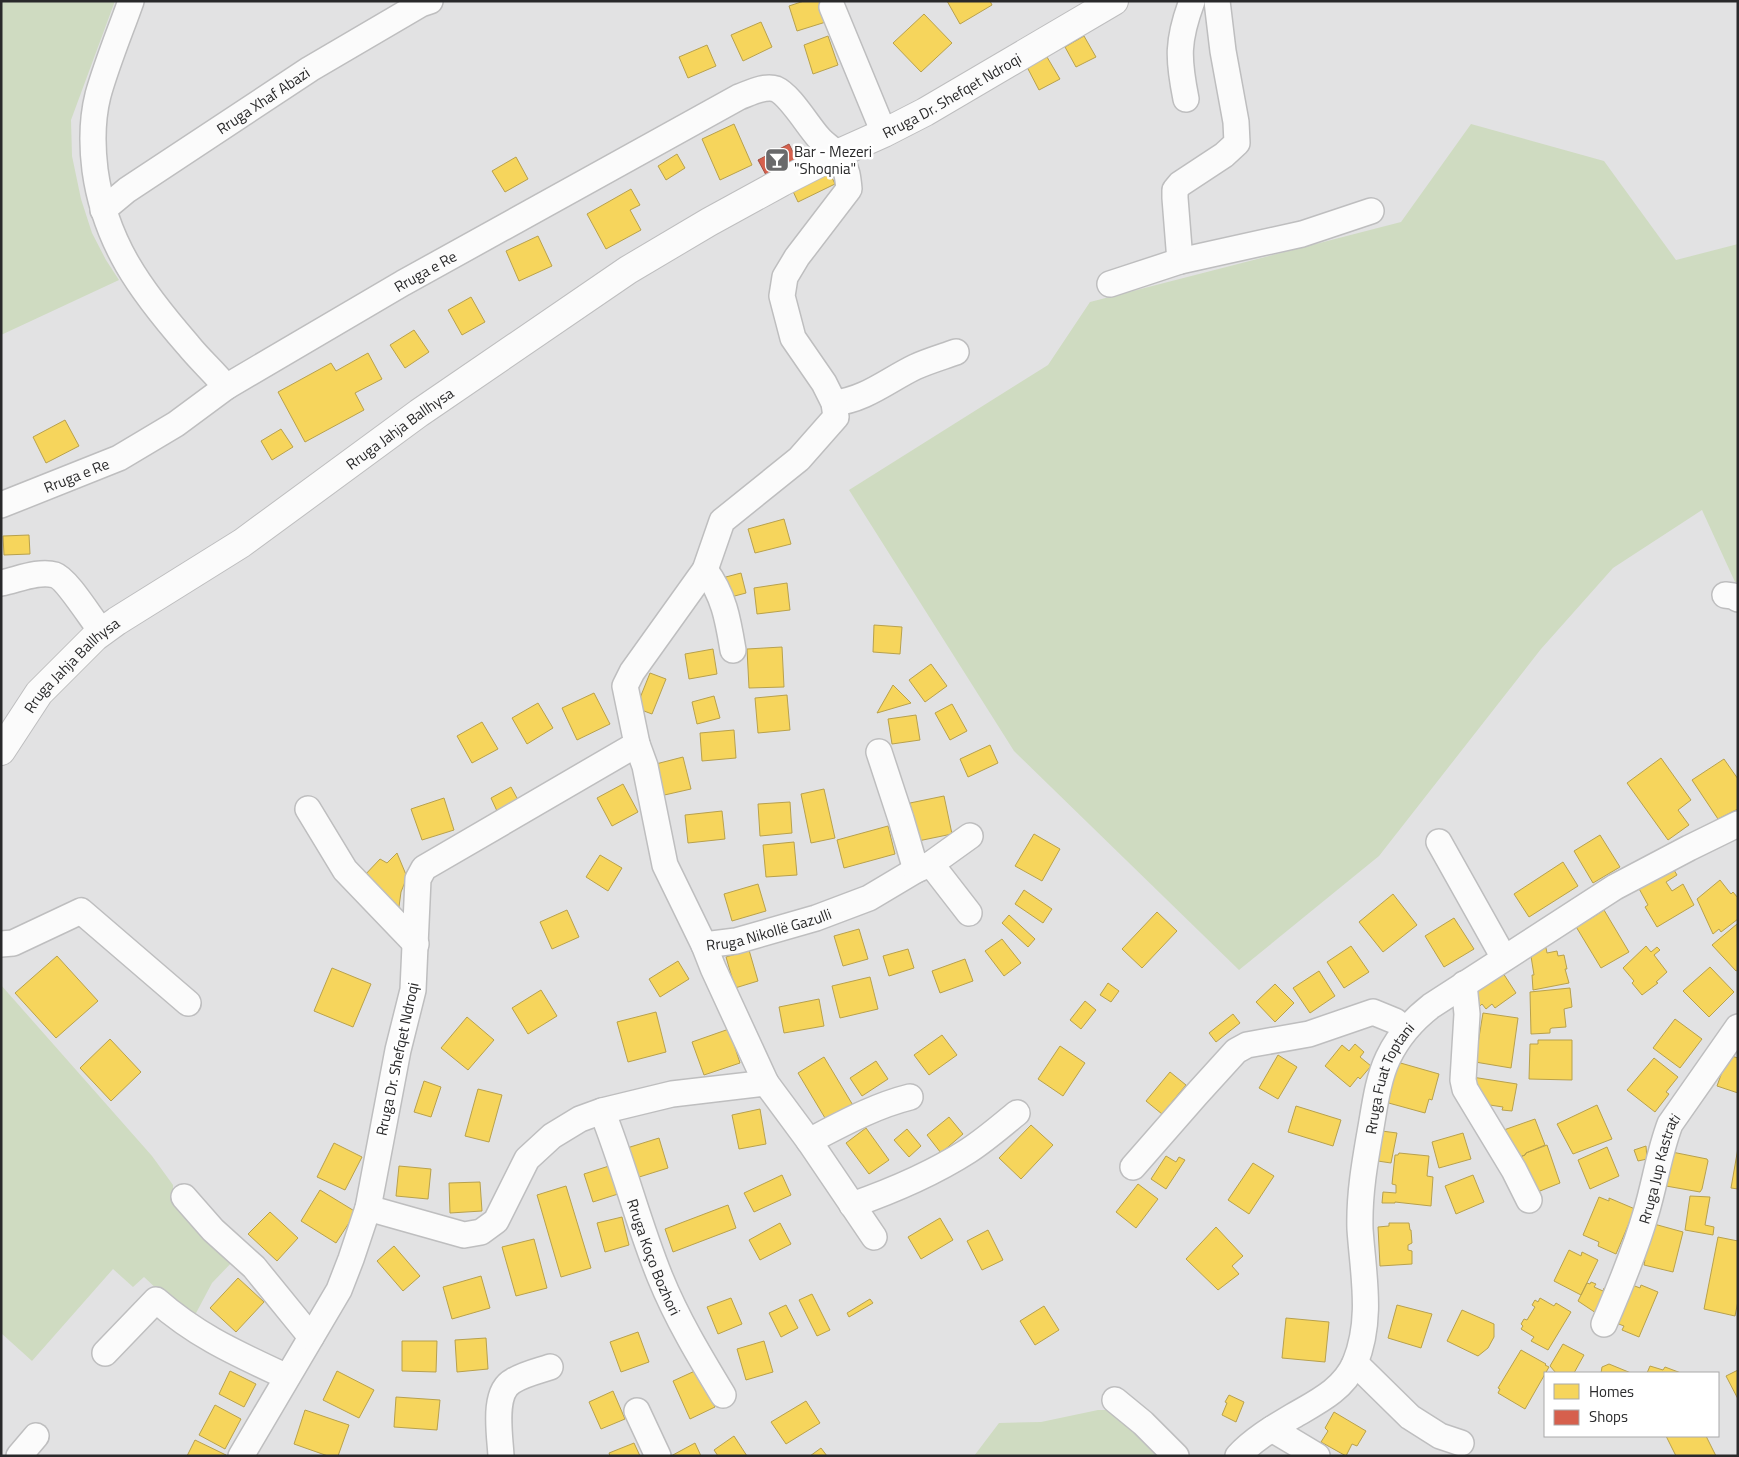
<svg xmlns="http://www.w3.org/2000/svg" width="1739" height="1457" font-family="'Titillium Web',sans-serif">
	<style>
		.green { fill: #cfdbc1 }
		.homes { fill: #f6d55c; stroke: #b8a14d }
		.shops { fill: #d6604d; stroke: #a25042 }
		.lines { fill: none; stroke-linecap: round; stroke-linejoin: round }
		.minor-casing { stroke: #bebebf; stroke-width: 28 }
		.major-casing { stroke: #bebebf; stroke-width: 30 }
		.minor { stroke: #fbfbfb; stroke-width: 25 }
		.major { stroke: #fbfbfb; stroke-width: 28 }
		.labels { text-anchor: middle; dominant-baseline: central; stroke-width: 5; stroke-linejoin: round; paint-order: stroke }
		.street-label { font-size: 15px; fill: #29292a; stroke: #fff }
		.poi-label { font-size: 15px; fill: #29292a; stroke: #fff; text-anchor: start }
	</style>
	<rect width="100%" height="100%" fill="#e2e2e3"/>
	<path class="green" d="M1 1H115L71 120 72 156 81 199 92 233 106 260 119 280 1 335Z
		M1471 124 1604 161 1676 260 1738 244V582H1735L1702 510 1613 568 1541 649 1379 856 1239 970 1014 751 849 490 1048 365 1090 302 1401 222Z
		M1 985 152 1156 173 1185V1194L234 1260 212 1283 195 1315 189 1319 144 1277 133 1287 113 1269 32 1361 1 1333Z
		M1098 1410H1113L1166 1456H974L999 1423 1041 1422Z"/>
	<path class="homes" d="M804 1H823L829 21 797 31 789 6Z
		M947 1H990L992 5 960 24Z
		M924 14 952 43 921 72 893 43Z
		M761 22 772 47 743 61 731 35Z
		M828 36 838 65 813 74 804 45Z
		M1084 36 1096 57 1076 67 1065 47Z
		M707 45 716 66 688 78 679 57Z
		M1047 57 1060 79 1039 90 1027 67Z
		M734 124 752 165 720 180 702 139Z
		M677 154 685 168 666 180 658 166Z
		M516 157 528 179 505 192 492 171Z
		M828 169 835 184 798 202 791 187Z
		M631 189 640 205 630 210 641 230 606 249 587 214Z
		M538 236 552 266 519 281 506 251Z
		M471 297 485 322 462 335 448 310Z
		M414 330 429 352 405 368 390 345Z
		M368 353 382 379 355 393 364 410 305 442 278 392 331 363 336 371Z
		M65 420 79 446 46 463 33 437Z
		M281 429 293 447 272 460 261 441Z
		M784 519 791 544 755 553 748 529Z
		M29 535 30 554 4 555 3 536Z
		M741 573 746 593 727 598 722 578Z
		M787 583 790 610 757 614 754 588Z
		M874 625 902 627 900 654 873 652Z
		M782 647 784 687 749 688 747 649Z
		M713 649 717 674 689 679 685 654Z
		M931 664 947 686 925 702 909 680Z
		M650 673 666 679 652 714 636 708Z
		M893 685 911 703 877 713Z
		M594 693 610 724 577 740 562 708Z
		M787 695 790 730 758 733 755 698Z
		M714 696 720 718 697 724 692 702Z
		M538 703 553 728 527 744 512 718Z
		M952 704 967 731 950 740 935 713Z
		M916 715 920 740 892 744 888 719Z
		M482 722 498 749 472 763 457 736Z
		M734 730 736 758 702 761 700 733Z
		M990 745 998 763 968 777 960 759Z
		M683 757 691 789 660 796 652 765Z
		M1661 758 1691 800 1678 810 1689 825 1668 840 1627 783Z
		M1724 759 1738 779V809L1718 819 1692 780Z
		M623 784 638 812 612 826 597 798Z
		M511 787 518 800 497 811 491 798Z
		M824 789 835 838 811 843 801 794Z
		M944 796 952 834 918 841 910 803Z
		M444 798 454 830 422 840 411 809Z
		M790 802 792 833 760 836 758 804Z
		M722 811 725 839 688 843 685 815Z
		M888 826 895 854 844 868 837 840Z
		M1034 834 1060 849 1042 881 1015 866Z
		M1600 835 1620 867 1593 883 1574 851Z
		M794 842 797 875 766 877 763 845Z
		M397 853 407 877 401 892 398 914 363 877 380 859 387 863Z
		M600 855 622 868 608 891 586 877Z
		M1563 862 1578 886 1529 917 1514 894Z
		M1671 865 1677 875 1666 882 1672 891 1683 884 1694 905 1657 927 1645 907 1648 905 1637 885Z
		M1720 880 1731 894 1733 892 1738 898V919L1721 932 1719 929 1713 934 1697 899Z
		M758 884 766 911 732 921 724 894Z
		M1024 890 1052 909 1043 923 1015 904Z
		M1393 894 1417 925 1383 952 1359 922Z
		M567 910 579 937 552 949 540 922Z
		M1604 910 1629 952 1601 968 1575 925 1588 918 1590 919Z
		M1157 912 1177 931 1142 968 1122 949Z
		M1009 915 1035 939 1028 947 1002 923Z
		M1454 918 1474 949 1444 967 1425 936Z
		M1737 924 1738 970 1736 971 1712 945Z
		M859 929 868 959 843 966 834 936Z
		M1002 939 1021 963 1004 976 985 951Z
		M1351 946 1369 972 1344 988 1327 962Z
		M1646 946 1651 952 1657 947 1660 950 1654 955 1667 972 1656 982 1658 983 1642 995 1632 983 1634 981 1623 968Z
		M1544 947 1546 948 1547 953 1557 951 1558 956 1564 955 1567 969H1565L1569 983 1533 990 1532 975H1534L1530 950Z
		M908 949 914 968 889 976 883 956Z
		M749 950 758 981 735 988 726 957Z
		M57 956 98 1001 56 1038 15 993Z
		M965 959 973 981 940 993 932 971Z
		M678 961 689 979 660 997 649 979Z
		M1710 967 1734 992 1709 1017 1683 991Z
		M332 968 371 984 353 1027 314 1011Z
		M1501 970 1516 993 1495 1008 1492 1004 1486 1009 1482 1004 1479 1007 1471 999 1470 990Z
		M1319 971 1335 996 1310 1013 1293 988Z
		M870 977 878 1009 840 1018 832 986Z
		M1108 983 1119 991 1111 1002 1100 995Z
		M1275 984 1294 1003 1275 1022 1256 1002Z
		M1570 988 1572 1007 1564 1009 1566 1027 1552 1028 1550 1029V1033L1531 1034 1530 992Z
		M541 990 557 1016 528 1034 512 1008Z
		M819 999 824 1026 784 1033 779 1007Z
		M1085 1001 1096 1010 1081 1029 1070 1020Z
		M656 1012 666 1052 628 1062 617 1022Z
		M1483 1013 1518 1018 1511 1068 1475 1062Z
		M1233 1014 1240 1023 1216 1042 1209 1033Z
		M467 1017 494 1040 468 1070 441 1048Z
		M1675 1019 1702 1039 1680 1068 1653 1048Z
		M729 1029 740 1063 704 1075 692 1042Z
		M942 1035 957 1055 929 1075 914 1055Z
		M110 1039 141 1072 111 1101 80 1068Z
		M1538 1040H1572V1080L1529 1079 1530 1044H1538Z
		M1355 1044 1364 1052 1360 1057 1371 1066 1360 1079 1358 1077 1350 1087 1325 1066 1342 1045 1349 1051Z
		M1060 1046 1085 1063 1063 1096 1038 1079Z
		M1278 1055 1297 1067 1278 1099 1259 1088Z
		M1728 1055 1738 1058V1093L1717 1086Z
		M824 1057 854 1107 828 1123 798 1073Z
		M1654 1058 1678 1077 1666 1092 1669 1094 1655 1112 1627 1090Z
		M876 1061 888 1079 862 1096 850 1078Z
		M1397 1062 1439 1074 1432 1100 1429 1099 1425 1113 1385 1102Z
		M1170 1072 1186 1085 1162 1114 1146 1101Z
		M1472 1077 1517 1084 1512 1111 1502 1110 1503 1107 1483 1104Z
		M424 1081 441 1087 431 1117 414 1112Z
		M478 1089 502 1095 489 1142 465 1136Z
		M1597 1105 1612 1139 1573 1154 1557 1124Z
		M1296 1106 1341 1120 1333 1146 1288 1132Z
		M760 1109 766 1144 739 1149 732 1115Z
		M949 1117 963 1134 941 1153 927 1135Z
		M1535 1119 1545 1145 1526 1153 1525 1155 1511 1160 1501 1131Z
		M1031 1125 1053 1145 1021 1179 999 1158Z
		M866 1128 889 1160 869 1174 846 1143Z
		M907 1129 921 1146 909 1157 894 1140Z
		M1374 1130 1397 1133 1391 1163 1371 1160Z
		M1463 1133 1471 1159 1439 1168 1432 1142Z
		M659 1138 668 1168 636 1178 627 1148Z
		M334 1143 362 1157 345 1190 317 1177Z
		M1547 1145 1560 1183 1530 1195 1513 1160 1525 1155 1526 1153Z
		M1646 1146 1647 1159 1638 1161 1634 1150Z
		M1607 1147 1619 1176 1590 1189 1578 1160Z
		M1738 1148V1189L1731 1188Z
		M1672 1152 1707 1159 1708 1161 1702 1189 1700 1192 1666 1186Z
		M1399 1153 1429 1156 1427 1176 1433 1177 1431 1206 1395 1202V1203H1382L1383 1192 1396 1193V1185L1392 1184 1395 1155H1398Z
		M1166 1156 1176 1162 1179 1157 1185 1160 1166 1189 1151 1179Z
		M1253 1163 1274 1176 1249 1214 1228 1200Z
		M399 1166 431 1169 428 1199 396 1196Z
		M609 1166 618 1194 593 1202 584 1174Z
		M782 1175 791 1195 754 1212 744 1193Z
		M1473 1175 1484 1202 1456 1214 1445 1186Z
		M480 1182 482 1211 450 1213 449 1183Z
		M1138 1184 1158 1199 1136 1228 1116 1212Z
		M566 1186 591 1268 561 1277 537 1195Z
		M320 1190 356 1212 336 1243 301 1221Z
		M1690 1196 1710 1197 1705 1225 1714 1227 1713 1235 1685 1230Z
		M1599 1197 1609 1201V1198L1635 1209 1616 1254 1598 1246 1599 1242 1583 1235Z
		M728 1205 736 1228 673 1252 665 1229Z
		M270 1212 298 1238 277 1261 248 1234Z
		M622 1217 629 1245 605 1252 597 1223Z
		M940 1218 953 1240 921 1259 908 1237Z
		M780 1223 791 1244 760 1260 749 1240Z
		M1389 1223H1409L1410 1230H1411L1412 1243 1408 1245V1250L1412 1251V1264L1380 1266 1378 1227 1389 1226Z
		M1654 1224 1683 1232 1673 1272 1644 1265 1645 1260 1641 1259Z
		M1216 1227 1243 1256 1232 1266 1239 1274 1218 1290 1186 1259Z
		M988 1230 1003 1260 982 1270 967 1241Z
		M1718 1237 1738 1241V1301L1735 1316 1704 1309Z
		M534 1239 547 1288 516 1296 502 1247Z
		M394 1246 420 1276 403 1291 377 1261Z
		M1569 1250 1581 1256 1582 1252 1598 1260 1581 1295 1554 1281Z
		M481 1276 490 1308 452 1319 443 1287Z
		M238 1278 264 1302 236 1332 210 1308Z
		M1591 1282 1596 1284 1594 1287 1603 1291 1604 1288 1609 1290 1599 1315 1578 1301 1587 1283 1590 1284Z
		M1627 1283 1640 1288 1641 1285 1658 1292 1639 1337 1622 1330 1624 1326 1611 1321Z
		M812 1294 830 1330 817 1336 799 1300Z
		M731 1298 742 1324 718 1334 707 1307Z
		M1540 1298 1554 1306 1556 1303 1571 1312 1548 1350 1531 1341 1534 1337 1521 1329 1523 1326 1521 1324 1524 1319 1527 1320 1535 1307 1532 1305 1535 1300 1538 1302Z
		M870 1299 873 1303 849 1317 847 1313Z
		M786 1305 798 1328 781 1337 769 1313Z
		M1397 1305 1432 1314 1421 1348 1388 1338Z
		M1044 1306 1059 1330 1035 1345 1020 1321Z
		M1462 1310 1494 1324V1337L1488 1348 1478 1356 1447 1341Z
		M1286 1318 1329 1322 1325 1362 1282 1358Z
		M638 1332 649 1362 621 1372 610 1342Z
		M486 1338 488 1369 457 1372 455 1340Z
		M402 1341H437L436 1372 402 1371Z
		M764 1341 773 1372 746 1380 737 1349Z
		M1563 1344 1584 1355 1574 1373H1556L1550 1366Z
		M1521 1350 1546 1364 1545 1365 1549 1367 1525 1409 1498 1393 1500 1389 1498 1388Z
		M1609 1364 1631 1373H1601L1602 1367Z
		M1650 1366 1663 1370 1665 1367 1681 1373H1647Z
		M697 1370 715 1407 690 1419 673 1381Z
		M1738 1370V1399L1726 1376Z
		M230 1371 256 1384 244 1407 219 1394Z
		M337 1371 374 1390 359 1418 323 1400Z
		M613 1391 625 1419 601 1429 589 1402Z
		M1229 1395 1244 1402 1236 1422 1222 1415 1227 1403 1225 1402Z
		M396 1397 440 1400 437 1430 394 1427Z
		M806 1401 820 1423 786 1444 771 1422Z
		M215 1405 241 1419 225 1449 199 1435Z
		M305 1410 349 1425 338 1456H328L294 1444Z
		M1334 1412 1366 1431 1357 1446 1352 1444 1346 1456 1321 1442 1328 1431 1325 1428Z
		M734 1436 747 1456H718L714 1450Z
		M1666 1436H1706L1716 1456H1676Z
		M195 1440 226 1455V1456H187Z
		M634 1443 640 1456H610L609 1453Z
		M695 1443 701 1456H671Z
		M821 1448 827 1456H810Z"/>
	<path class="shops" d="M789 144 797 160 766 175 758 160Z"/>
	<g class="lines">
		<defs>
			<g id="minor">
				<path d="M131 1C120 32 107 63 98 95 92 119 92 146 95 170 105 243 141 291 188 345 200 360 214 372 226 387"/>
				<path d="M832 7 884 133"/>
				<path d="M1186 99C1178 59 1177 41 1192 1"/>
				<path id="s1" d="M103 210 127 190 310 69 421 4 430 1"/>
				<path d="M1180 261 1175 198V190L1180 184 1224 155 1237 143 1236 122 1223 51 1217 1"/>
				<path d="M1110 284 1180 261 1302 234 1371 211"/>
				<path d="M834 403C865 400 888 380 915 367 928 361 942 357 956 352"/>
				<path id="s2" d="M1 505 119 458 176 424 226 387 403 283 739 97C750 93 765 85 776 89 790 95 808 126 819 138 826 146 836 151 841 159 847 169 848 178 849 189L797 257 785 277 782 296 793 338 824 383 834 403 836 417 799 459 722 521 705 570 632 672 625 686 637 744 424 868 418 879 413 990 398 1050 368 1208 351 1259 339 1290 241 1456"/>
				<path d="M705 570C724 595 728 620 733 650"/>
				<path d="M1 583C17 580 39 570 55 575 67 579 92 620 102 632"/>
				<path d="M1725 595 1733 596 1738 599"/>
				<path id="s3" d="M637 744 645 766 665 865 704 945 736 941 816 918 869 898 916 870 931 864 970 836"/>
				<path d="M879 752 901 819 916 870"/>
				<path d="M308 809 345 870 416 944"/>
				<path d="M1439 842 1504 958"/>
				<path d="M931 864 969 913"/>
				<path d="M1 944 13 943 81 911 188 1003"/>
				<path d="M704 945 713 968 766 1083"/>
				<path d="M1464 984 1467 1014 1463 1080 1465 1089 1514 1170 1529 1200"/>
				<path id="s4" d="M602 1111C624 1166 638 1223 660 1277 677 1319 700 1357 723 1395"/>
				<path d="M809 1141C842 1124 874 1106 910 1097"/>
				<path d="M1133 1167 1196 1095 1236 1051 1247 1045 1309 1034 1373 1012 1395 1021 1405 1029"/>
				<path d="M184 1197 213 1230 254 1267 311 1337"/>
				<path d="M852 1205C892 1191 932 1174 968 1151 985 1140 1001 1126 1017 1113"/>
				<path d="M368 1208 464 1235 481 1232 496 1221 527 1159 552 1136 580 1119 602 1111 672 1094 766 1083 809 1141 874 1237"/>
				<path id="s5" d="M1604 1324C1620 1287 1635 1251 1646 1213 1655 1183 1659 1153 1670 1124L1738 1027"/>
				<path d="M105 1353 156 1300C198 1337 238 1354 287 1377"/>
				<path d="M1355 1363 1410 1417 1440 1436 1461 1443"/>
				<path d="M1115 1400 1143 1423 1176 1456"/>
				<path d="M637 1411 658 1456"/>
				<path d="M1272 1429 1317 1456"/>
				<path d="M19 1456 36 1436"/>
				<path d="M501 1456C500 1435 492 1392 513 1381 524 1374 538 1371 550 1367"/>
				<path id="s6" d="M1238 1456C1254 1439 1273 1428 1293 1416 1317 1402 1343 1390 1355 1363 1373 1319 1363 1274 1360 1229 1359 1194 1365 1161 1371 1127 1375 1104 1378 1079 1388 1058 1398 1037 1413 1020 1431 1006L1615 887 1689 848 1738 824"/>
			</g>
			<g id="major">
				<path id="s7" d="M1 751 39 693 95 637 117 621 242 543 419 413 628 270 709 222 782 182 837 154 884 133 925 112 1114 1"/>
			</g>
		</defs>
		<use href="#minor" class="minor-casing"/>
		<use href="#major" class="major-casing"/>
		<use href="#minor" class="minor"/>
		<use href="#major" class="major"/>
	</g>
	<defs>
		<symbol id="bar-square" viewBox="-11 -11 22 22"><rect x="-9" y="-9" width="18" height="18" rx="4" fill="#6a6a6b" stroke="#fff"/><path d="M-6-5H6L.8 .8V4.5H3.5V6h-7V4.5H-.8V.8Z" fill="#fff"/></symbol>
	</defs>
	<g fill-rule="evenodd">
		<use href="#bar-square" x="763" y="146" width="28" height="28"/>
	</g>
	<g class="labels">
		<g class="street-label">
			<text stroke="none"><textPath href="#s7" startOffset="1164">Rruga Dr. Shefqet Ndroqi</textPath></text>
			<text stroke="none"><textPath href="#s1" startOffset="194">Rruga Xhaf Abazi</textPath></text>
			<text stroke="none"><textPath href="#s2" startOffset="486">Rruga e Re</textPath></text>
			<text stroke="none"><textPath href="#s7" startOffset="518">Rruga Jahja Ballhysa</textPath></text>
			<text stroke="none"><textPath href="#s2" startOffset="81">Rruga e Re</textPath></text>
			<text stroke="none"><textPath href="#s7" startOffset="112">Rruga Jahja Ballhysa</textPath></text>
			<text stroke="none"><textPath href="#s3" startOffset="280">Rruga Nikollë Gazulli</textPath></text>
			<text transform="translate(397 1059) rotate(-78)">Rruga Dr. Shefqet Ndroqi</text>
			<text stroke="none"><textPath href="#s6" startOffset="442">Rruga Fuat Toptani</textPath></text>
			<text stroke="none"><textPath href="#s5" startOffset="165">Rruga Jup Kastrati</textPath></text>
			<text stroke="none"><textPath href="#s4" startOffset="155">Rruga Koço Bozhori</textPath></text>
		</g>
		<g class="poi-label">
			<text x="794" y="151">Bar - Mezeri<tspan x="794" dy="17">"Shoqnia"</tspan></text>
		</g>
	</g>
	<rect width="1739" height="1457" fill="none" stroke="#29292a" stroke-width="5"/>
	<rect x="1544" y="1372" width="175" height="65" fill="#ffffff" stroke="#a9a9aa"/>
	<rect x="1554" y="1384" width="25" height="15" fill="#f6d55c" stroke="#a9a9aa"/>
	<text x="1589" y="1397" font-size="15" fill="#29292a">Homes</text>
	<rect x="1554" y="1410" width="25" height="15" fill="#d6604d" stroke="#a9a9aa"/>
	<text x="1589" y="1422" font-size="15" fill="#29292a">Shops</text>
</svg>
